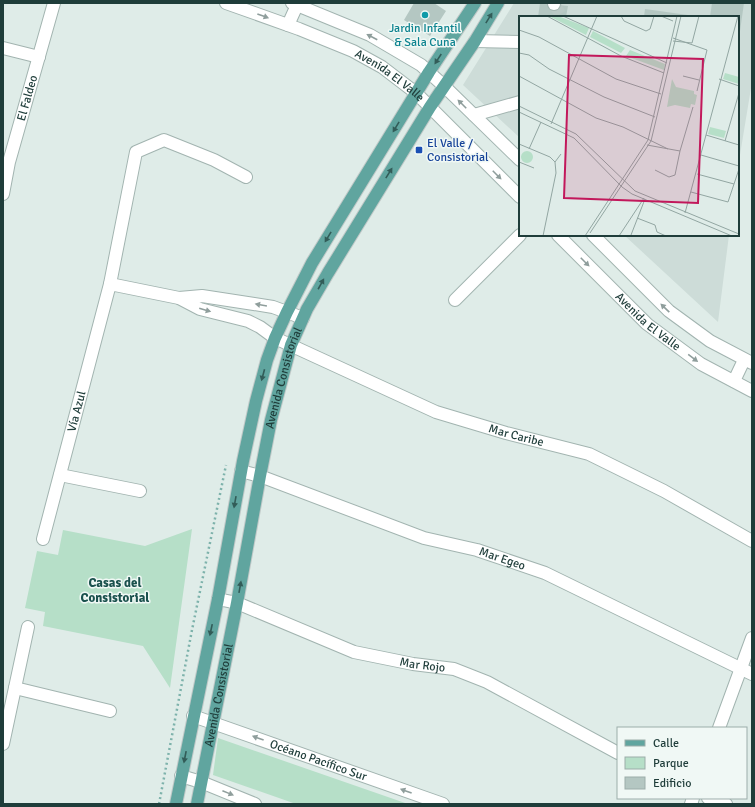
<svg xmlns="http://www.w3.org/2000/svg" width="755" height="807" font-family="Signika,sans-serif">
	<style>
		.built { fill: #cddcd8 }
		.green { fill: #b6dfc8 }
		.building { fill: #b4c7c2 }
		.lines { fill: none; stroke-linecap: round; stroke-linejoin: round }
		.minor-tunnel { stroke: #b9c9c5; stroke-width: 12; stroke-dasharray: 12 6; stroke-linecap: butt }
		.minor-casing { stroke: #a2b4b0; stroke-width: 14 }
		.major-casing { stroke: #c0c9c8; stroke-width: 14 }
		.path { stroke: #7db2ab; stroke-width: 2.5; stroke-dasharray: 2 3; stroke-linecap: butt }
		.minor { stroke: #fff; stroke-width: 12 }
		.major { stroke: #60a59f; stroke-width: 12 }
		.oneway { fill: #8f9e9c }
		.oneway2 { fill: #325c58 }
		.culture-dot { fill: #0f9aa8; stroke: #f0f8f5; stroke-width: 1.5 }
		.transit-dot { fill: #1a4fb4; stroke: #f0f8f5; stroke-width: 1.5 }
		.labels { text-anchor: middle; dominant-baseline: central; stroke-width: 3; stroke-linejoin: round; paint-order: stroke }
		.culture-label { font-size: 12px; fill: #0d838f; stroke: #f0f8f5 }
		.street-label { font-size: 12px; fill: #1f3d3a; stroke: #f0f8f5 }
		.transit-label { font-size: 12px; fill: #164399; stroke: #f0f8f5; text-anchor: start }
		.neighbourhood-label { font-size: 13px; font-weight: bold; fill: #1a514d; stroke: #f0f8f5 }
		.inset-road { fill: none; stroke: #92a6a2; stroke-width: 1 }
		.view { fill: #c2185b; fill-opacity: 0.15; stroke: #c2185b; stroke-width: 2 }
		.inset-edge { fill: none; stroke: #1f3d3a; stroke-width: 2 }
	</style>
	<rect width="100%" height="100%" fill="#dfece8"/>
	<path class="built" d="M514 3H752V82L738 167V17H520V138L463 85Z
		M624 235H729L718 322Z"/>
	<path class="green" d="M192 529 170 688 143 646 43 626 45 612 25 608 37 551 58 555 63 530 145 546Z
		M218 738 408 804H296L213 775Z"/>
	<path class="building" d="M414 3H434L446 11 430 36 404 20Z
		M540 3 568 6 566 17H538Z
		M712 3H744L739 38 738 17H710Z
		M645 9 695 16V17H644Z"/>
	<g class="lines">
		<path class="minor-tunnel" d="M554 4 562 17"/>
		<defs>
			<g id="minor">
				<path id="s1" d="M226 3 299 29 353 51 382 67 416 93 520 197"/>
				<path d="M292 3 370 35 421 65 444 86 520 160"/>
				<path d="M554 3V4"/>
				<path d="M288 25 298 3"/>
				<path d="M475 41 520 42"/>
				<path d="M3 48 39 57"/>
				<path d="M474 115 520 102"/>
				<path id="s2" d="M3 194 9 162 54 3"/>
				<path id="s3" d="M558 235 647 324 701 364 752 391"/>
				<path d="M593 235 669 311 710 341 752 363"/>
				<path d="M110 284 136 152 164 140 214 160 246 177"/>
				<path d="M179 298 202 296 254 304 273 307 303 318"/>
				<path d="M455 300 520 235"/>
				<path d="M734 381 744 360"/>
				<path id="s4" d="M241 471 260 476 424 538 477 550 545 573 752 674"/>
				<path d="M60 475 140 491"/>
				<path id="s5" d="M43 539 110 284 179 298 200 309 248 321 260 327 275 338 436 412 506 433 589 454 664 491 752 541"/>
				<path id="s6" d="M218 599 237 603 354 652 413 664 454 669 487 682 618 753"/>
				<path d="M15 688 110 711"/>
				<path id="s7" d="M193 716 443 804"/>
				<path d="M719 728 752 638"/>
				<path d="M3 744 28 627"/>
				<path d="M181 776 201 782 255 804"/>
				<path d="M708 798 726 804"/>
				<path d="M691 804 693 798"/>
			</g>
			<g id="major">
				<path d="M176 804 218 599 243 461 256 401 267 360 275 338 287 312 312 263 429 72 475 3"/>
				<path id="s8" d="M197 804 237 603 260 476 271 420 291 345 307 309 328 273 430 107 475 41 498 3"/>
			</g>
		</defs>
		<use href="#minor" class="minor-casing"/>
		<use href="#major" class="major-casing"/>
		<path class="path" d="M159 804 192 630 226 465"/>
		<use href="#minor" class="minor"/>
		<use href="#major" class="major"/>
	</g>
	<defs><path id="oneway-solid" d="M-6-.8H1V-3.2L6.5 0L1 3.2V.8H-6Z"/></defs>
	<g class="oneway">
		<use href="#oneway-solid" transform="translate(263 16) rotate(20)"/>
		<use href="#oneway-solid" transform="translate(372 37) rotate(-152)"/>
		<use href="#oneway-solid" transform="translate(462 104) rotate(-135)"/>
		<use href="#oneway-solid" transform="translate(497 175) rotate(45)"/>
		<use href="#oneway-solid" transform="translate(585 262) rotate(45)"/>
		<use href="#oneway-solid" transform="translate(261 305) rotate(-170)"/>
		<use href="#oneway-solid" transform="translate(665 308) rotate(-136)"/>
		<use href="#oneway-solid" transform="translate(205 310) rotate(16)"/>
		<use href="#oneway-solid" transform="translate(693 358) rotate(37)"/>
		<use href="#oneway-solid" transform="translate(258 738) rotate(-160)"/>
		<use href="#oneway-solid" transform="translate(406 791) rotate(-160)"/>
		<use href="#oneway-solid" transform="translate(228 793) rotate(22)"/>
	</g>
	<g class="oneway2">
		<use href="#oneway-solid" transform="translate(489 18) rotate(-58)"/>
		<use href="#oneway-solid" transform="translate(438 59) rotate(123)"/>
		<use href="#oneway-solid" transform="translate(396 127) rotate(121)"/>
		<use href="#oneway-solid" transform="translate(389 173) rotate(-58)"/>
		<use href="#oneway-solid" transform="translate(328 237) rotate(121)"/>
		<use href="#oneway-solid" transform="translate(321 284) rotate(-61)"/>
		<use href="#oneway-solid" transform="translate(263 375) rotate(105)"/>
		<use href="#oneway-solid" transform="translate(235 502) rotate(100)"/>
		<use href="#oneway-solid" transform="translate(240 587) rotate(-80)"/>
		<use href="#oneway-solid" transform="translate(211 630) rotate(102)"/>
		<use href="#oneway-solid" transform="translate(185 757) rotate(101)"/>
	</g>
	<circle class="culture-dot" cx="425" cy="15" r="4"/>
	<rect class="transit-dot" x="415" y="146" width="8" height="8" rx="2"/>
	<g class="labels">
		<g class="culture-label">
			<text x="425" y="28">Jardin Infantil<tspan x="425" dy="14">&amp; Sala Cuna</tspan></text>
		</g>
		<g class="street-label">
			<text stroke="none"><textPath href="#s1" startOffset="180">Avenida El Valle</textPath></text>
			<text stroke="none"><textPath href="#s2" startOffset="99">El Faldeo</textPath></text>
			<text stroke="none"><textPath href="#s3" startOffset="125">Avenida El Valle</textPath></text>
			<text stroke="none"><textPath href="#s8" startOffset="435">Avenida Consistorial</textPath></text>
			<text stroke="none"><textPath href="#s5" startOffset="132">Vía Azul</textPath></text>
			<text stroke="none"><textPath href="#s5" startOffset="700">Mar Caribe</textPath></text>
			<text stroke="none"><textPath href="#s4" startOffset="276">Mar Egeo</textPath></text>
			<text stroke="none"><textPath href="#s6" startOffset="216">Mar Rojo</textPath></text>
			<text stroke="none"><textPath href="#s8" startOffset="111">Avenida Consistorial</textPath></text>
			<text stroke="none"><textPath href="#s7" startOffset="133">Océano Pacífico Sur</textPath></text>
		</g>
		<g class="transit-label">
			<text x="427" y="143">El Valle /<tspan x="427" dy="14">Consistorial</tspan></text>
		</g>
		<g class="neighbourhood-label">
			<text x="115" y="583">Casas del<tspan x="115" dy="15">Consistorial</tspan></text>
		</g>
	</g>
	<g transform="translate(519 16)">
		<rect width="220" height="220" fill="#dfece8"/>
		<path d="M30 0H39L70 12 67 19ZM74 15 106 32 102 37 71 21ZM111 34 146 48 145 54 107 40ZM206 57 220 61V68L204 63ZM153 63 157 71 175 75V78L178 79 176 89 172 88 171 92 156 89 148 91ZM191 111 207 115 205 122 189 118ZM2 141a6 6 0 1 1 12 0a6 6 0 1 1-12 0Z" fill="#b6dfc8"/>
		<path class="inset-road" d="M28 0 102 40 145 57M44 0 148 47M102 0 105 5 127 15 131 13 135 0M142 0 154 5M0 14 20 21 97 63 142 78M154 22 188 34 178 75M154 25 173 27M173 27 180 0M0 37 10 39 30 53 85 81 136 101M0 60 77 102 104 111 149 133M164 60 180 64M200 63 220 70M0 90 57 118 116 175 220 218M0 96 55 122 103 171 113 178 213 220M32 108 78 0M187 119 220 129M206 125 220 77M0 128 31 141 36 146M128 129 161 135 174 91M10 133 22 106M182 139 220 150M0 146 15 152M136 154 150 161 156 159 161 135M178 158 215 168M172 176 209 186 220 153M166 197 219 0M118 202 136 209 138 216 147 220M71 217 132 125 162 0M112 219 126 183M24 220 37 157 36 146 42 138M66 220 129 124 158 0M100 220 125 182"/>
		<path class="view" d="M50 39 184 43 179 187 45 182Z"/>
		<rect width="220" height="220" class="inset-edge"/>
	</g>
	<rect width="755" height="807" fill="none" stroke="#1f3d3a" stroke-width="8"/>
	<rect x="617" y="727" width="130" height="72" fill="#f0f8f5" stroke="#9cadaa"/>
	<rect x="625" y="740" width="20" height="6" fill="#60a59f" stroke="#9cadaa"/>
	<text x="653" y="747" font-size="12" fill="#1f3d3a">Calle</text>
	<rect x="625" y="757" width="20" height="12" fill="#b6dfc8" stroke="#9cadaa"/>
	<text x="653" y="767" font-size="12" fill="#1f3d3a">Parque</text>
	<rect x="625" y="777" width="20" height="12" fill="#b4c7c2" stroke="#9cadaa"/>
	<text x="653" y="787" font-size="12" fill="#1f3d3a">Edificio</text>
</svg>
